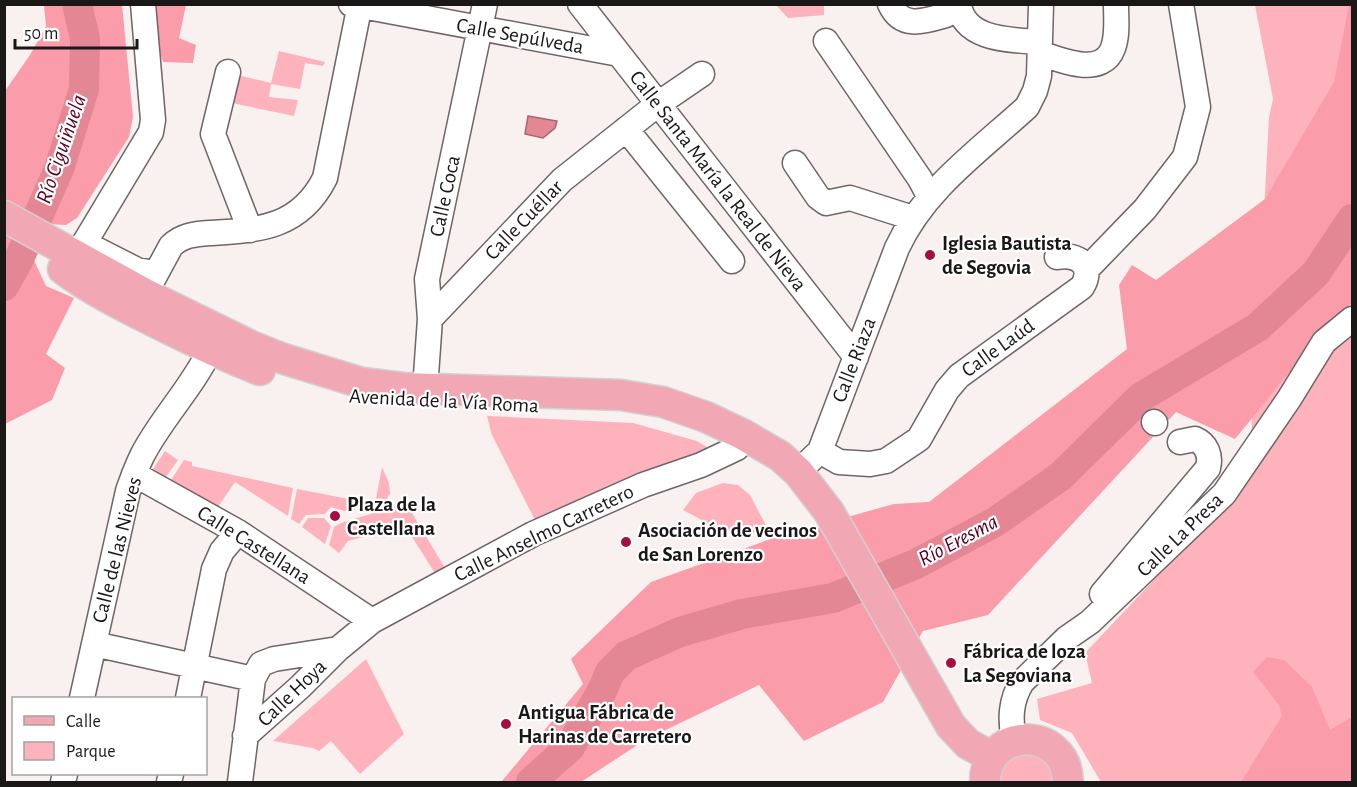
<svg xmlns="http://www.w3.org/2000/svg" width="1357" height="787" font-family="'Alegreya Sans',sans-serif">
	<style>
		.green { fill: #fdb2bc }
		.forest { fill: #fa9caa }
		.water { fill: #e38795; stroke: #a7656f; stroke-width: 1.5 }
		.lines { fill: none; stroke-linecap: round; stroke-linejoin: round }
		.river { stroke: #e38795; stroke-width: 30 }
		.minor-casing { stroke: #6e6667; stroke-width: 27 }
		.major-casing { stroke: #d1d1d1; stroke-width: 33 }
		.minor { stroke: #fff; stroke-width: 24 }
		.major { stroke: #f2a7b5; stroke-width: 30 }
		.poi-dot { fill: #a60e42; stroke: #fff; stroke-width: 2 }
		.labels { text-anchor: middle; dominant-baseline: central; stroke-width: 4.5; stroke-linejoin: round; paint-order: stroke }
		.street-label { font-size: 21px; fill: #1a1717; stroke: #fff }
		.poi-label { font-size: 21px; font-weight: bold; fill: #1a1717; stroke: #fff; text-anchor: start }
		.water-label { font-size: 22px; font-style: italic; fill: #57011e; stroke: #fff }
	</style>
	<rect width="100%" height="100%" fill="#f9f0f0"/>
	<path class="green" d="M776 5H824V15L788 18Z
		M1255 5H1352V219L1258 327 1269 117 1273 99Z
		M279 51 325 62 323 66 305 63 300 89 271 84 269 97 298 100 294 116 227 102 233 74 271 83Z
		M1352 303V782H1101L1072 733 1040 720 1037 699 1092 683 1085 653 1251 477 1252 418 1331 322Z
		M487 416 633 423 697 441 707 447 697 457 536 522 492 435Z
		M165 451 178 460 166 477 153 469Z
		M184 460 192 462V466L293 488 288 516 235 482 218 507 171 480Z
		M382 467 389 483 390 494 385 501 375 504Z
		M723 483 738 485 750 495 768 529C734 541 712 525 683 510L696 493Z
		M297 489 354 500 355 510 344 511 331 507 325 514 306 515 299 524 291 519Z
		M406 503 445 568 435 573 405 526 348 541 339 553 329 545 334 527 341 523Z
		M308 518H324L331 526 325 544 302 527Z
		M366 659 404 734 360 774 331 741 319 751 313 748 273 741Z
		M1036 748 1059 782H996L998 765Z"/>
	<path class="forest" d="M44 5H122L133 117 129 137 77 218 66 225 47 224 33 258 46 286 74 298 46 354 65 368 52 400 5 424V91L30 55 46 26Z
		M153 5H186L179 38 196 45 193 63 163 62 157 43Z
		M1349 5H1352V303L1331 322 1235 439 1176 412 988 615 923 631 883 702 804 741 759 685 645 740 581 782H498L502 781 583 684 571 659 651 582 779 536 894 504 929 502 1127 349 1119 285 1132 265 1156 280 1265 199 1334 82Z
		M1267 657 1284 660 1312 687 1330 730 1352 717V782H1241L1282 716 1279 705 1253 672Z"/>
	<path class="water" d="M528 116 557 121 555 128 543 138 525 134Z"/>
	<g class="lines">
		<path class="river" d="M4 286 19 259 59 169 84 89 85 39 77 4
			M531 782 570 747 603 689 610 672 626 656 680 632 742 614 833 598 916 564 995 522 1061 476 1141 397 1258 327 1316 273 1352 219"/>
		<defs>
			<path id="minor" d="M351 4 619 54
				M580 4 856 357
				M890 4C902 30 925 21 946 15
				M959 4C963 41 1013 40 1040 42
				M826 41 920 179 929 196
				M1040 53C1060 60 1102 78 1113 48 1118 35 1116 18 1116 4
				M228 72 213 134 250 230
				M626 129 732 261
				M795 163 818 197 826 203 850 198 913 218
				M84 243 137 270 156 273
				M76 257 151 132 153 120 143 4
				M1087 269 1145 209 1185 157 1198 107 1181 4
				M145 294 171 246C182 235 195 234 210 233 259 230 300 228 325 178L360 4
				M430 319 562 180 658 104 702 74
				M425 389 430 319 427 279 485 4
				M1154 422 1155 423
				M820 451 839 462 870 464 886 461 919 439 947 390 959 376 1082 287C1095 266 1078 253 1057 257
				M798 472 820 451 897 248C924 189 980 150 1027 107L1035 91 1039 76 1041 4
				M134 474 238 532 372 621
				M1102 594 1208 468C1211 456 1207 444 1195 439L1180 442
				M94 644 253 679
				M82 698 128 491C132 480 136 468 142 456 160 420 192 388 210 350
				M188 698 214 569 222 551 238 532
				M245 736 300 687 338 649
				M1014 741C1010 720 1010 701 1022 682L1067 638 1090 622 1224 494 1289 399 1324 342 1352 319
				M63 782 65 774
				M169 782 171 774
				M240 782 253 679 261 664 274 659 338 649 372 621 533 534 643 485 701 465 737 448"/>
			<path id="major" d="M4 216 145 294 251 346 281 358 362 383 403 388 621 395 663 402 706 417 744 435 780 456 798 472 829 512 951 726 968 744 992 757
				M63 269C91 290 123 306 155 322 189 339 224 356 260 370
				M985 782C985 726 1067 725 1068 782"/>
		</defs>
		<use href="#minor" class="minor-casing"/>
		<use href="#major" class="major-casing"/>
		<use href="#minor" class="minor"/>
		<use href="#major" class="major"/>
	</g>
	<g class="poi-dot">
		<circle cx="930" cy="255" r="6"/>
		<circle cx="335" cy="516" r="6"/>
		<circle cx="626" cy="542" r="6"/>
		<circle cx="951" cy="663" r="6"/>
		<circle cx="506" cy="724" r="6"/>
	</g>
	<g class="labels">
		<g class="street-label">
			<text transform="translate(520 36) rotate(10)">Calle Sepúlveda</text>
			<text transform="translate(718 181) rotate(52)">Calle Santa María la Real de Nieva</text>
			<text transform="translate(445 196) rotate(-78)">Calle Coca</text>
			<text transform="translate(524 220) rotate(-46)">Calle Cuéllar</text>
			<text transform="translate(998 348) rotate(-36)">Calle Laúd</text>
			<text transform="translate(854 360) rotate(-69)">Calle Riaza</text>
			<text transform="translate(444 401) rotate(3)">Avenida de la Vía Roma</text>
			<text transform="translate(544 533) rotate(-26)">Calle Anselmo Carretero</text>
			<text transform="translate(1180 535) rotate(-44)">Calle La Presa</text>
			<text transform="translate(254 545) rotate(32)">Calle Castellana</text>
			<text transform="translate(117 550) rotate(-76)">Calle de las Nieves</text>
			<text transform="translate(292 693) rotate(-44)">Calle Hoya</text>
		</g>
		<g class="poi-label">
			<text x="942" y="243">Iglesia Bautista<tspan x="942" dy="24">de Segovia</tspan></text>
			<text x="347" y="504">Plaza de la<tspan x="347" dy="24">Castellana</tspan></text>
			<text x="638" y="530">Asociación de vecinos<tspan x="638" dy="24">de San Lorenzo</tspan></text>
			<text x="963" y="651">Fábrica de loza<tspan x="963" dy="24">La Segoviana</tspan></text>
			<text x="518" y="712">Antigua Fábrica de<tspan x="518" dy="24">Harinas de Carretero</tspan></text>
		</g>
		<g class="water-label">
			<text transform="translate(61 149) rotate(-71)">Río Ciguiñuela</text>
			<text transform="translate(958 540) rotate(-28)">Río Eresma</text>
		</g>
	</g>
	<rect width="1357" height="787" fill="none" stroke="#1a1717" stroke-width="12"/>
	<rect x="12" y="697" width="195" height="78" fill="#ffffff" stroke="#a3a2a2" stroke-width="1.5"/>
	<rect x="24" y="716" width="30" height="9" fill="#f2a7b5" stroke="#a3a2a2" stroke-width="1.5"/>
	<text x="66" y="727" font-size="18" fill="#1a1717">Calle</text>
	<rect x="24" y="742" width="30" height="18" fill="#fdb2bc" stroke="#a3a2a2" stroke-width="1.5"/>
	<text x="66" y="757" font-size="18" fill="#1a1717">Parque</text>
	<path d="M15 39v9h122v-9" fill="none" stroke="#1a1717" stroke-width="3"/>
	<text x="24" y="39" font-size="18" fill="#1a1717" stroke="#ffffff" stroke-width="4.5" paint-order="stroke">50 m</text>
</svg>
